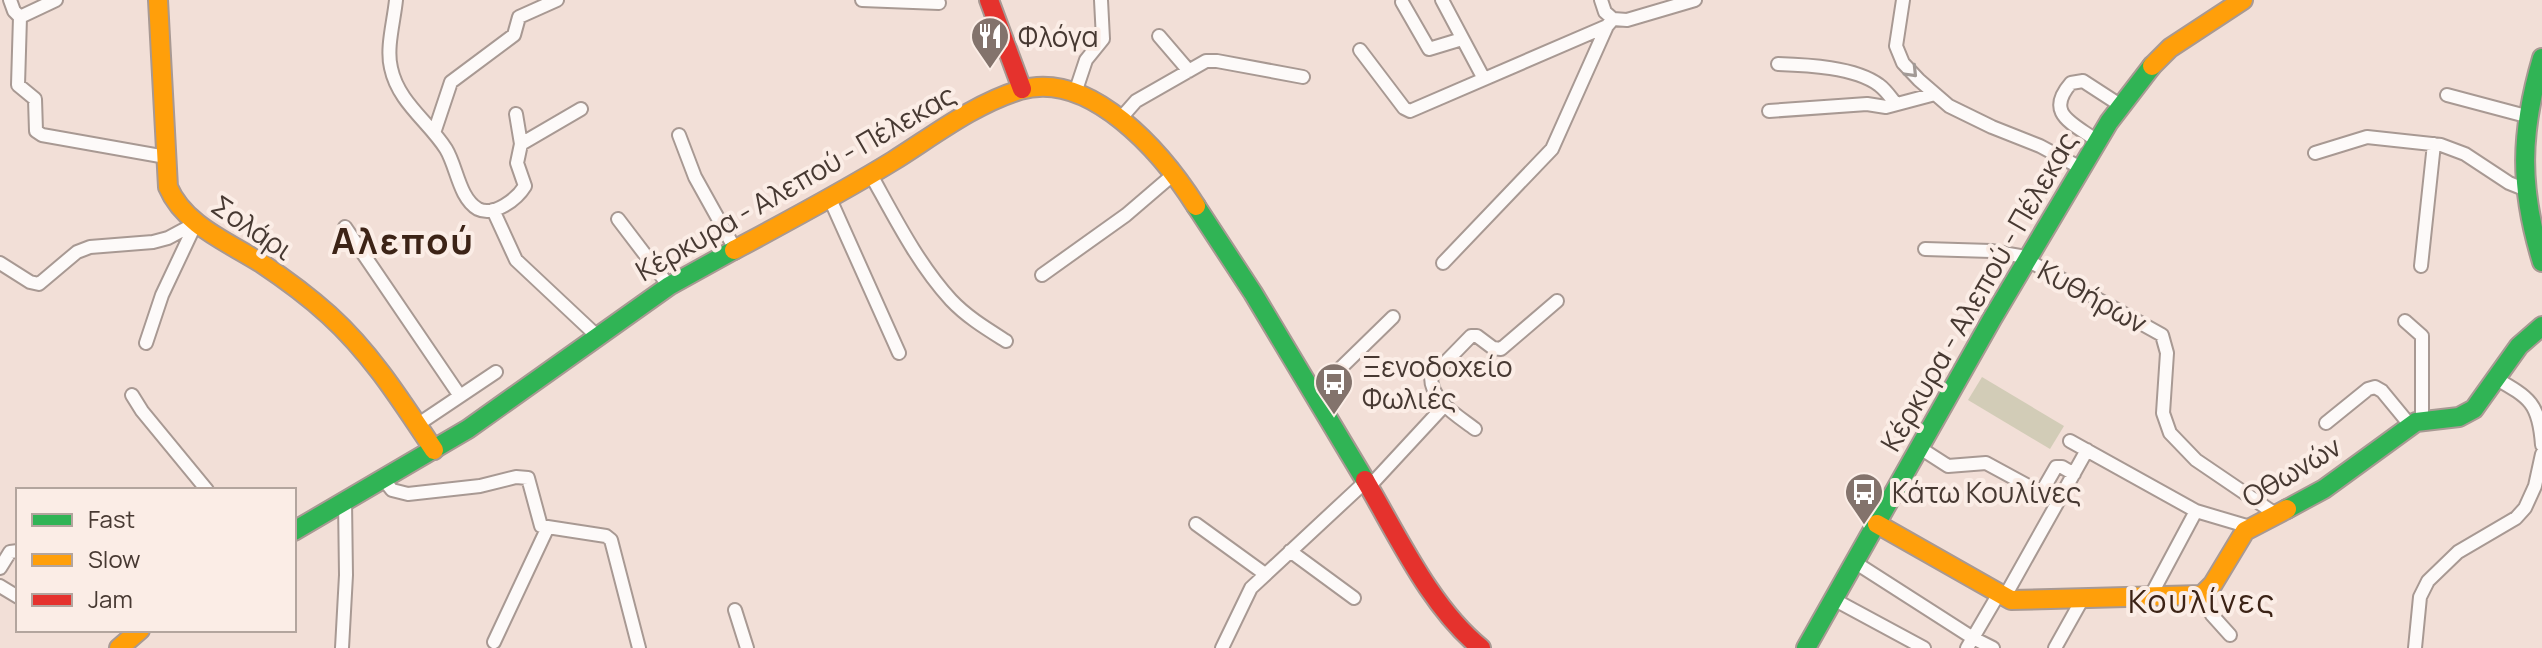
<svg xmlns="http://www.w3.org/2000/svg" width="2542" height="648" font-family="Manrope,sans-serif">
	<style>
		.green { fill: #d2ccb7 }
		.lines { fill: none; stroke-linecap: round; stroke-linejoin: round }
		.street-casing { stroke: #a89993; stroke-width: 16 }
		.fast-casing { stroke: #a89993; stroke-width: 22 }
		.slow-casing { stroke: #a89993; stroke-width: 22 }
		.jam-casing { stroke: #a89993; stroke-width: 22 }
		.street { stroke: #fdfaf9; stroke-width: 12 }
		.fast { stroke: #30b455; stroke-width: 18 }
		.slow { stroke: #ff9f0a; stroke-width: 18 }
		.jam { stroke: #e5322d; stroke-width: 18 }
		.oneway { stroke: #a29a96 }
		.labels { text-anchor: middle; dominant-baseline: central; stroke-width: 8; stroke-linejoin: round; paint-order: stroke }
		.poi-label { font-size: 28px; fill: #473932; stroke: #fbede6; text-anchor: start }
		.street-label { font-size: 28px; fill: #473932; stroke: #fbede6 }
		.quarter-label { font-size: 32px; letter-spacing: 2px; fill: #3c2316; stroke: #fbede6 }
		.district-label { font-size: 36px; font-weight: bold; letter-spacing: 2px; fill: #3c2316; stroke: #fbede6 }
	</style>
	<rect width="100%" height="100%" fill="#f2dfd7"/>
	<path class="green" d="M1982 377 2064 426 2050 449 1968 400Z"/>
	<g class="lines">
		<defs>
			<path id="street" d="M10 0 14 11 20 17 18 85 35 99 36 131 42 135 166 157
				M396 0C394 21 386 48 391 68 398 102 429 122 446 149 457 167 459 198 478 209 494 217 517 199 525 186L517 163 521 144 516 114
				M862 0 939 3
				M1442 0 1484 79
				M1601 0 1605 12 1613 19
				M1903 0 1896 46 1903 63 1919 80 1949 106 1992 127 2040 146 2081 168
				M1402 2 1429 49 1462 39
				M20 17 56 0
				M1613 19 1627 20 1695 0
				M1159 36 1189 71
				M1360 50 1404 108 1410 111 1607 26 1613 19
				M1778 64C1807 65 1855 67 1879 85 1886 90 1891 98 1896 104
				M1075 93 1086 60 1103 39 1101 0
				M2447 95 2526 116
				M1769 111 1867 104 1886 107 1935 94
				M1121 118 1136 101 1206 61H1217L1303 77
				M434 133 451 82 514 35 519 17 557 0
				M679 135 695 177 735 249
				M2097 141C2073 123 2044 114 2071 83L2083 81 2120 105
				M521 144 581 109
				M2315 153 2367 137 2441 145 2465 154 2509 183 2524 189
				M871 175C895 218 918 264 951 300 967 317 987 329 1006 341
				M830 199 899 353
				M493 210 516 260 597 336
				M618 219 669 286
				M345 227 460 396
				M1925 249 1991 251 2020 256 2162 335 2167 353 2163 413 2170 433 2196 460 2277 515
				M0 263 30 282 39 284 77 252 90 247 153 242 168 238 196 223
				M1443 263 1552 149 1607 26
				M2421 266 2434 144
				M1042 275 1126 215 1175 173
				M2405 321 2422 336V419
				M146 343 162 295 196 223
				M2495 378C2530 398 2539 403 2542 445
				M132 395 142 411 207 490
				M1313 395 1393 317
				M2326 423 2368 389 2375 387 2382 391 2410 425
				M417 425 496 372
				M1475 429C1458 416 1431 401 1431 377L1471 336H1477L1493 348 1501 349 1557 301
				M2070 441 2196 511 2250 527
				M1920 448 1948 466 1986 463 2058 502
				M384 480 392 490 408 494 480 486 516 477 528 478 541 526 606 536 611 540 639 648
				M1368 488 1444 406
				M2041 493 2056 467H2062L2074 474
				M1196 524 1265 574
				M1290 551 1354 598
				M1856 563 1973 638 1993 648
				M0 568 10 552 18 551
				M0 586 18 597
				M2202 595 2212 615 2230 635
				M2150 597 2196 511
				M2004 598 2087 450
				M1835 600 1924 648
				M735 610 747 648
				M494 642 547 529
				M342 648 346 575 345 501
				M1222 648 1251 588 1365 482
				M1967 648 1998 595
				M2055 648 2083 598
				M2415 648 2420 597 2428 581 2458 552 2516 518 2525 508 2535 486 2542 454"/>
			<path id="fast" d="M2542 58C2520 133 2519 187 2542 262
				M1196 206 1253 293 1365 480
				M2287 509 2324 489 2416 422 2459 417 2474 409 2519 346 2542 326
				M294 531 468 429 669 286 734 250
				M1806 648 1992 319 2109 122 2152 66"/>
			<path id="slow" d="M158 0 168 187C184 225 228 242 261 263 285 279 308 296 329 315 372 354 402 402 434 450
				M2152 66 2170 48 2243 0
				M734 250C788 221 841 193 893 161 933 136 974 104 1020 90 1091 69 1163 154 1196 206
				M1877 524 2011 600 2202 595 2213 584 2245 531 2287 509
				M119 648 140 630"/>
			<path id="jam" d="M989 0 1022 89
				M1365 480C1398 536 1431 608 1481 648"/>
		</defs>
		<use href="#street" class="street-casing"/>
		<use href="#fast" class="fast-casing"/>
		<use href="#slow" class="slow-casing"/>
		<use href="#jam" class="jam-casing"/>
		<use href="#street" class="street"/>
		<use href="#fast" class="fast"/>
		<use href="#slow" class="slow"/>
		<use href="#jam" class="jam"/>
	</g>
	<defs><path id="oneway-chevron" d="M-2-3.5L2.5 0L-2 3.5" fill="none" stroke-width="1.6" stroke-linecap="round" stroke-linejoin="round" transform="scale(2)"/></defs>
	<use class="oneway" href="#oneway-chevron" transform="translate(1912 72) rotate(46)"/>
	<defs>
		<symbol id="restaurant-pin" viewBox="-11 -11 22 30"><path d="M0 17L-7.5 6A9.5 9.5 0 1 1 7.5 6Z" fill="#83736c" stroke="#fbede6"/><path d="M-5-6h1v4h1v-4h1v4h1v-4h1v5L-1.5 .5V6h-2V.5L-5-1ZM5-6V6H3V1.5H1.5Q1.5-4 5-6Z" fill="#fff"/></symbol>
		<symbol id="bus-pin" viewBox="-11 -11 22 30"><path d="M0 17L-7.5 6A9.5 9.5 0 1 1 7.5 6Z" fill="#83736c" stroke="#fbede6"/><path d="M-5-6H5V4H4V6H2V4H-2V6H-4V4H-5ZM-3.5-4V0h7V-4ZM-3.5 1.2v1.5H-2V1.2ZM2 1.2v1.5H3.5V1.2Z" fill="#fff"/></symbol>
	</defs>
	<g fill-rule="evenodd">
		<use href="#restaurant-pin" x="968" y="14" width="44" height="60"/>
		<use href="#bus-pin" x="1312" y="360" width="44" height="60"/>
		<use href="#bus-pin" x="1842" y="470" width="44" height="60"/>
	</g>
	<g class="labels">
		<g class="poi-label">
			<text x="1018" y="36">Φλόγα</text>
			<text x="1362" y="366">Ξενοδοχείο<tspan x="1362" dy="32">Φωλιές</tspan></text>
			<text x="1892" y="492">Κάτω Κουλίνες</text>
		</g>
		<g class="street-label">
			<text transform="translate(795 182) rotate(-30)">Κέρκυρα - Αλεπού - Πέλεκας</text>
			<text transform="translate(253 227) rotate(34)">Σολάρι</text>
			<text transform="translate(1978 291) rotate(-60)">Κέρκυρα - Αλεπού - Πέλεκας</text>
			<text transform="translate(2093 296) rotate(29)">Κυθήρων</text>
			<text transform="translate(2291 471) rotate(-31)">Οθωνών</text>
		</g>
		<g class="quarter-label">
			<text x="2202" y="601">Κουλίνες</text>
		</g>
		<g class="district-label">
			<text x="403" y="240">Αλεπού</text>
		</g>
	</g>
	<rect x="16" y="488" width="280" height="144" fill="#fbede6" stroke="#b3a59e" stroke-width="2"/>
	<rect x="32" y="514" width="40" height="12" fill="#30b455" stroke="#b3a59e" stroke-width="2"/>
	<text x="88" y="528" font-size="24" fill="#473932">Fast</text>
	<rect x="32" y="554" width="40" height="12" fill="#ff9f0a" stroke="#b3a59e" stroke-width="2"/>
	<text x="88" y="568" font-size="24" fill="#473932">Slow</text>
	<rect x="32" y="594" width="40" height="12" fill="#e5322d" stroke="#b3a59e" stroke-width="2"/>
	<text x="88" y="608" font-size="24" fill="#473932">Jam</text>
</svg>
